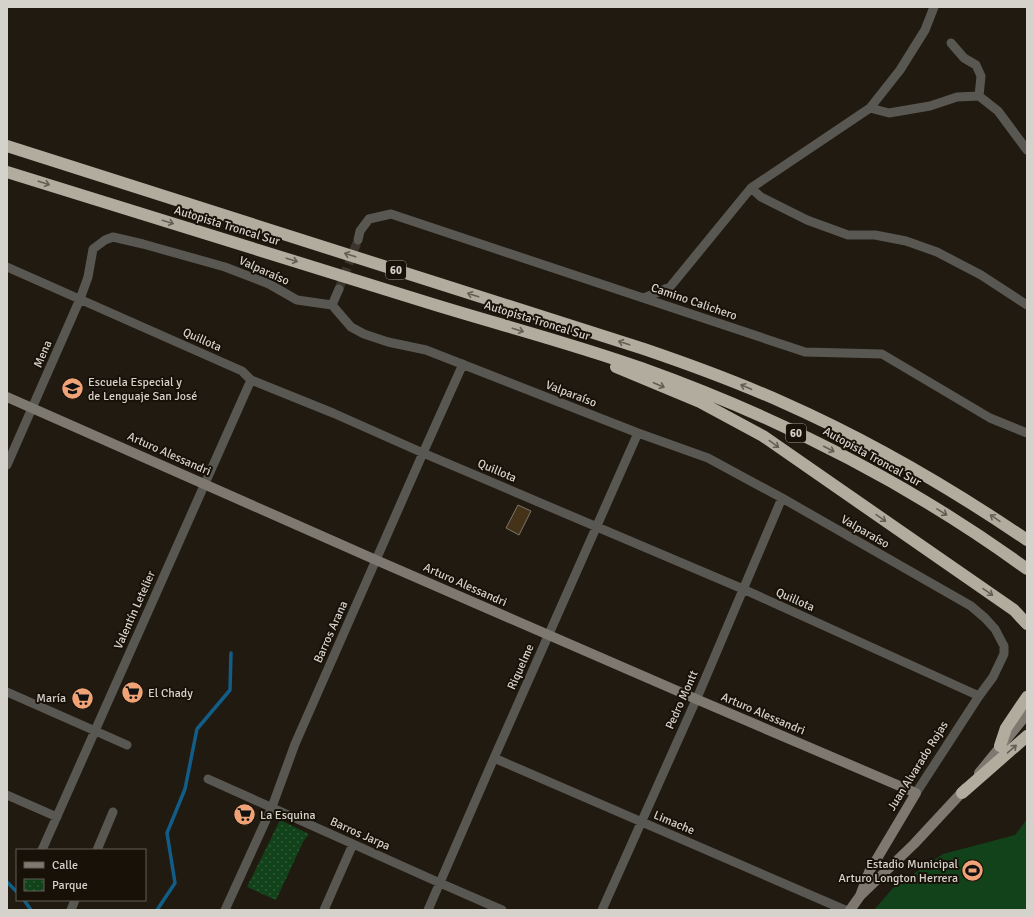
<svg xmlns="http://www.w3.org/2000/svg" width="1034" height="917" font-family="Signika,sans-serif">
	<style>
		.park { fill: url(#park-dots) }
		.garden { fill: #11421a }
		.lines { fill: none; stroke-linecap: round; stroke-linejoin: round }
		.stream { stroke: #125d87; stroke-width: 3.5 }
		.building { fill: #443318; stroke: #7d766a }
		.street-tunnel { stroke: #3b352d; stroke-width: 9; stroke-dasharray: 9 4.5; stroke-linecap: butt }
		.street { stroke: #595752; stroke-width: 9 }
		.secondary { stroke: #7d7971; stroke-width: 10 }
		.highway { stroke: #b2ac9f; stroke-width: 12 }
		.oneway { stroke: #645e54 }
		.labels { text-anchor: middle; dominant-baseline: central; stroke-width: 4; stroke-linejoin: round; paint-order: stroke }
		.shield { fill: #171108; stroke: #9c9790; stroke-width: 1 }
		.shield-label { font-size: 11px; font-weight: bold; fill: #d5d1cb }
		.street-label { font-size: 12px; fill: #d5d1cb; stroke: #171108 }
		.poi-label { font-size: 12px; fill: #d5d1cb; stroke: #171108; text-anchor: start }
	</style>
	<defs>
		<pattern id="park-dots" width="8" height="8" patternUnits="userSpaceOnUse"><rect width="8" height="8" fill="#11421a"/><path d="M2 2h.1M6 6h.1" fill="none" stroke="#335c3a" stroke-width="1.8" stroke-linecap="round"/></pattern>
	</defs>
	<rect width="100%" height="100%" fill="#201a11"/>
	<path class="park" d="M280 820 309 834 303 842 276 900 247 887Z"/>
	<path class="garden" d="M1027 819V910H874L893 888 943 854 1015 835Z"/>
	<g class="lines">
		<path class="stream" d="M7 882 17 892
			M24 900 31 910
			M157 910 175 883 167 833 185 789 197 729 230 690 231 653"/>
	</g>
	<path class="building" d="M518 505 531 511 519 535 506 528Z
		M240 807 253 812 248 825 239 822 240 820 235 818Z"/>
	<g class="lines">
		<path class="street-tunnel" d="M339 289 358 240"/>
		<path class="street" d="M951 43 964 58 976 65 981 76 979 96 998 111 1027 150
			M870 108 889 113 930 106 957 97 979 96
			M751 188 761 197 807 220 848 235H875L906 241 937 252 981 275 1027 305
			M358 240 360 231 369 219 391 214 805 352 882 354 990 418 1027 433
			M7 267 242 371 251 380 333 413 423 453 743 589 979 696
			M644 298 670 287 751 188 870 108 900 70 925 30 934 7
			M332 305 339 289
			M7 465 80 299 88 277 93 249 105 240 113 237 143 244 225 267 269 284 297 300 332 305 351 327 364 334 388 342 426 350 638 433 708 458 782 498 971 606 985 618 995 629 1004 646V654L993 677 979 696 916 793
			M7 692 127 745
			M494 758 845 910
			M208 779 440 883 502 910
			M7 795 57 817
			M42 850 251 380
			M97 850 113 812
			M71 910 75 900
			M225 910 272 807 295 744 423 453 463 364
			M324 910 353 844
			M428 910 494 758 638 433
			M602 910 700 691 782 498"/>
		<path class="secondary" d="M7 397 376 560 696 699 916 793 869 872 860 896
			M979 773 1027 714
			M850 910 860 896 914 844 966 788"/>
		<path class="highway" d="M7 146 644 349C691 365 737 382 782 402 868 440 949 487 1027 540
			M7 172C148 216 289 259 429 303 500 325 571 343 641 368 778 417 909 483 1027 569
			M616 367 700 402 763 436 1014 610 1027 624
			M1000 746 1006 728 1027 697
			M962 793 1027 736"/>
	</g>
	<defs><path id="oneway-shaft" d="M-6 0H5M1.5-3L5.5 0L1.5 3" fill="none" stroke-width="1.6" stroke-linecap="round" stroke-linejoin="round"/></defs>
	<g class="oneway">
		<use href="#oneway-shaft" transform="translate(44 183) rotate(18)"/>
		<use href="#oneway-shaft" transform="translate(168 222) rotate(17)"/>
		<use href="#oneway-shaft" transform="translate(350 255) rotate(-162)"/>
		<use href="#oneway-shaft" transform="translate(292 260) rotate(17)"/>
		<use href="#oneway-shaft" transform="translate(473 295) rotate(-162)"/>
		<use href="#oneway-shaft" transform="translate(518 330) rotate(17)"/>
		<use href="#oneway-shaft" transform="translate(624 343) rotate(-162)"/>
		<use href="#oneway-shaft" transform="translate(659 385) rotate(23)"/>
		<use href="#oneway-shaft" transform="translate(746 387) rotate(-157)"/>
		<use href="#oneway-shaft" transform="translate(774 444) rotate(36)"/>
		<use href="#oneway-shaft" transform="translate(829 449) rotate(27)"/>
		<use href="#oneway-shaft" transform="translate(942 512) rotate(32)"/>
		<use href="#oneway-shaft" transform="translate(881 518) rotate(35)"/>
		<use href="#oneway-shaft" transform="translate(995 518) rotate(-146)"/>
		<use href="#oneway-shaft" transform="translate(988 592) rotate(35)"/>
		<use href="#oneway-shaft" transform="translate(1012 749) rotate(-41)"/>
	</g>
	<defs>
		<symbol id="school-disc" viewBox="-11 -11 22 22"><circle r="9.5" fill="#efa377" stroke="#171108"/><path d="M0-5L7-2L0 1L-7-2ZM-4 1L0 2.5L4 1V4Q0 6-4 4Z" fill="#111"/></symbol>
		<symbol id="supermarket-disc" viewBox="-11 -11 22 22"><circle r="9.5" fill="#efa377" stroke="#171108"/><path d="M-6-5.5h2.5l.6 2H6L4.5 2H-2.5L-4.4-4H-6ZM-1.5 3.2a1.3 1.3 0 1 0 .1 0ZM3 3.2a1.3 1.3 0 1 0 .1 0Z" fill="#111"/></symbol>
		<symbol id="stadium-disc" viewBox="-11 -11 22 22"><circle r="9.5" fill="#efa377" stroke="#171108"/><path d="M0-5a6.5 5 0 1 0 0 10a6.5 5 0 1 0 0-10ZM-3.5-1.8h7v3.6h-7Z" fill="#111"/></symbol>
	</defs>
	<g fill-rule="evenodd">
		<use href="#school-disc" x="60" y="376" width="25" height="25"/>
		<use href="#supermarket-disc" x="120" y="680" width="25" height="25"/>
		<use href="#supermarket-disc" x="70" y="686" width="25" height="25"/>
		<use href="#supermarket-disc" x="232" y="802" width="25" height="25"/>
		<use href="#stadium-disc" x="960" y="858" width="25" height="25"/>
	</g>
	<g class="labels">
		<g class="shield">
			<rect x="386" y="261" width="20" height="18" rx="3"/>
			<rect x="786" y="424" width="20" height="18" rx="3"/>
		</g>
		<g class="shield-label">
			<text x="396" y="270">60</text>
			<text x="796" y="433">60</text>
		</g>
		<g class="street-label">
			<text transform="translate(227 226) rotate(17)">Autopista Troncal Sur</text>
			<text transform="translate(264 271) rotate(24)">Valparaíso</text>
			<text transform="translate(694 302) rotate(19)">Camino Calichero</text>
			<text transform="translate(537 321) rotate(17)">Autopista Troncal Sur</text>
			<text transform="translate(202 340) rotate(24)">Quillota</text>
			<text transform="translate(43 354) rotate(-67)">Mena</text>
			<text transform="translate(571 394) rotate(21)">Valparaíso</text>
			<text transform="translate(169 454) rotate(24)">Arturo Alessandri</text>
			<text transform="translate(872 457) rotate(29)">Autopista Troncal Sur</text>
			<text transform="translate(497 471) rotate(23)">Quillota</text>
			<text transform="translate(865 532) rotate(30)">Valparaíso</text>
			<text transform="translate(465 585) rotate(24)">Arturo Alessandri</text>
			<text transform="translate(795 600) rotate(24)">Quillota</text>
			<text transform="translate(135 610) rotate(-66)">Valentín Letelier</text>
			<text transform="translate(331 632) rotate(-66)">Barros Arana</text>
			<text transform="translate(521 667) rotate(-66)">Riquelme</text>
			<text transform="translate(682 700) rotate(-66)">Pedro Montt</text>
			<text transform="translate(763 714) rotate(23)">Arturo Alessandri</text>
			<text transform="translate(918 766) rotate(-58)">Juan Alvarado Rojas</text>
			<text transform="translate(674 823) rotate(23)">Limache</text>
			<text transform="translate(360 834) rotate(24)">Barros Jarpa</text>
		</g>
		<g class="poi-label">
			<text x="88" y="382">Escuela Especial y<tspan x="88" dy="14">de Lenguaje San José</tspan></text>
			<text x="148" y="693">El Chady</text>
			<text x="66" y="698" text-anchor="end">María</text>
			<text x="260" y="815">La Esquina</text>
			<text x="958" y="864" text-anchor="end">Estadio Municipal<tspan x="958" dy="14">Arturo Longton Herrera</tspan></text>
		</g>
	</g>
	<rect width="1034" height="917" fill="none" stroke="#d5d1cb" stroke-width="16"/>
	<rect x="16" y="849" width="130" height="52" fill="#171108" stroke="#635e56"/>
	<rect x="24" y="862" width="20" height="6" fill="#7d7971" stroke="#635e56"/>
	<text x="52" y="869" font-size="12" fill="#d5d1cb">Calle</text>
	<rect x="24" y="879" width="20" height="12" fill="url(#park-dots)" stroke="#635e56"/>
	<text x="52" y="889" font-size="12" fill="#d5d1cb">Parque</text>
</svg>
